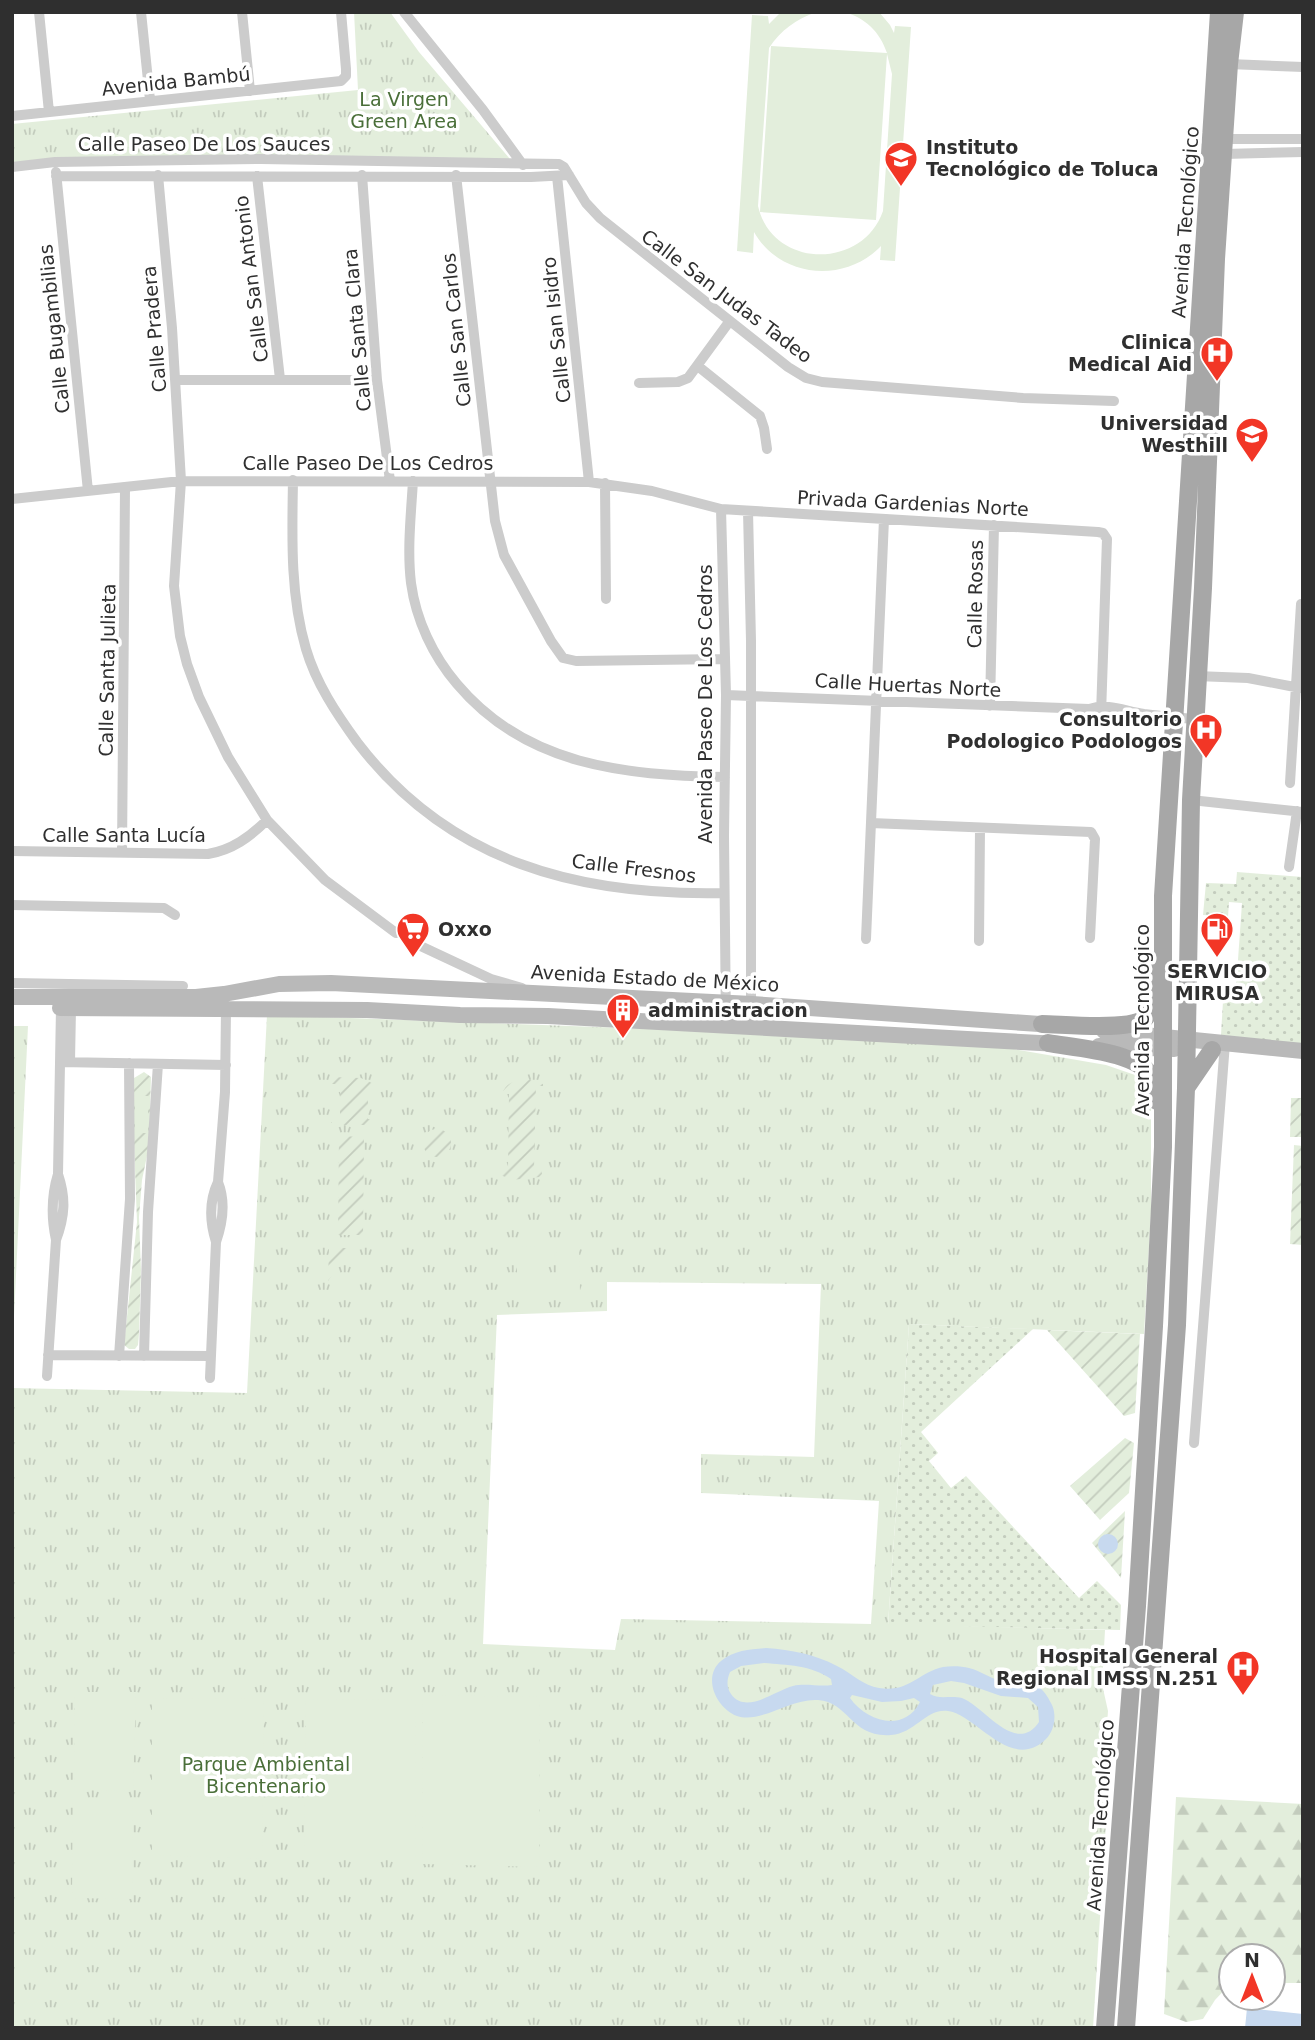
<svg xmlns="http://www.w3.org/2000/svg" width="1315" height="2040" font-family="'DejaVu Sans',sans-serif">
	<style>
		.grass { fill: url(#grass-dots) }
		.forest { fill: url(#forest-firs) }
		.park { fill: url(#park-tufts); fill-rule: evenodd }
		.garden { fill: url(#garden-furrows) }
		.pitch { fill: #e3eedc }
		.water { fill: #c7d9ef; fill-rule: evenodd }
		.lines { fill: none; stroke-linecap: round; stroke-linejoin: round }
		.street { stroke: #ccc; stroke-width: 10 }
		.secondary { stroke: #b9b9b9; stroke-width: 16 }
		.primary { stroke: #a7a7a7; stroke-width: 18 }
		.labels { text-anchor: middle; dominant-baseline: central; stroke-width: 7; stroke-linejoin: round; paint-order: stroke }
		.street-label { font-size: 19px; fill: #2f2f2f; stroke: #fff }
		.park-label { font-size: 19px; fill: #4a6f39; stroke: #fff }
		.poi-label { font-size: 19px; font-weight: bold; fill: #2f2f2f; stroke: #fff; text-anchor: end }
	</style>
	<defs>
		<pattern id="grass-dots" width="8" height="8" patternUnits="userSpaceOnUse" patternTransform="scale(1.75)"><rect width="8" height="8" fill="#e3eedc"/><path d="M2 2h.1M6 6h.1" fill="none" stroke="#c3ccbd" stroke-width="1.8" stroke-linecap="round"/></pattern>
		<pattern id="forest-firs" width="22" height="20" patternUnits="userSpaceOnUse" patternTransform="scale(1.75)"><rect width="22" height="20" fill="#e3eedc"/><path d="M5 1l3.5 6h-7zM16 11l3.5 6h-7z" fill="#c3ccbd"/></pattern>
		<pattern id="park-tufts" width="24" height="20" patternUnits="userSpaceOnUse" patternTransform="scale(1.75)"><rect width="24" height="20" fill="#e3eedc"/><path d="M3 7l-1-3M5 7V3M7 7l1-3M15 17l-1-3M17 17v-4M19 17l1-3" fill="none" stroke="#c3ccbd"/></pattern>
		<pattern id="garden-furrows" width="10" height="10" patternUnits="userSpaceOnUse" patternTransform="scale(1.75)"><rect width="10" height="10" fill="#e3eedc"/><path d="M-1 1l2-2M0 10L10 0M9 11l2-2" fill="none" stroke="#c3ccbd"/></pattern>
	</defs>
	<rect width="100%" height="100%" fill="#fff"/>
	<path class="grass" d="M1237 872 1303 877V1045L1221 1035 1223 1001 1235 1002 1242 903 1229 902 1228 917 1203 915 1206 883 1236 884Z
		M909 1324 1033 1329 921 1432 938 1453 929 1461 951 1488 966 1476 1079 1598 1097 1581 1121 1605 1120 1630 888 1625Z"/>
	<path class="forest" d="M1176 1797 1303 1804V1983H1273V1956H1231V1983L1215 2000 1203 2019 1186 2022 1164 2014Z"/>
	<path class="park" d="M354 12H390L419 52 510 159 12 164V124L358 90Z
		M267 1015 766 1033 1008 1048 1106 1065 1138 1076 1151 1095V1211L1144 1334 909 1324 888 1624 1105 1630 1102 1684 1108 1711 1106 1740 1110 1760 1093 2028H12V1388L247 1393ZM607 1282 821 1284 814 1457 701 1454V1493L879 1501 871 1624 621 1619 615 1650 483 1644 497 1315 607 1311Z
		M13 1026H28L12 1358V1032Z"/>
	<path class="garden" d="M144 1072 151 1077 149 1146 142 1180 139 1217 141 1270 139 1334 138 1345 135 1349H129L124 1345 137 1222 134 1144V1078Z
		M331 1077 361 1078 374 1084 376 1091H368V1119L375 1120V1125H331V1122H340V1084H331Z
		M530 1080 543 1084V1086H536L534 1168H541L542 1174 539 1177 511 1180 501 1175 500 1169 508 1168 509 1094H502C507 1080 517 1081 530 1080Z
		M1291 1098H1303V1137H1290Z
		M423 1143a14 14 0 1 1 28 0a14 14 0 1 1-28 0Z
		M339 1136 364 1137 363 1235H338Z
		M1294 1145 1303 1146V1245L1290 1244Z
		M329 1248H351L328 1281Z
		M1047 1330 1140 1334 1135 1413 1124 1416Z
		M1125 1438 1134 1443 1129 1493 1100 1520 1070 1486Z
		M1125 1511 1121 1578 1092 1543Z"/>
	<path class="pitch" d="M781 12H817C796 19 781 30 769 48L758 206C772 268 862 271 883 211L892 74 887 54 876 220 760 212 771 46 887 53C880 32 865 17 843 12H879L890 25 894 33 895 26 911 27 895 261 880 260 881 246C845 284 780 278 754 232L753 253 737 251 752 15 768 16 769 24Z
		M135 1096H148V1133H135Z
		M517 1246 540 1247V1291L517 1290Z
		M556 1246H579L580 1292H557Z
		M75 1692H136L133 1791 74 1790Z
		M423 1695 540 1697 539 1867 422 1864Z
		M152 1698 264 1699 262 1859 152 1855Z
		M306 1699 415 1700 416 1859H304Z
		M73 1798H133L132 1899 72 1898Z"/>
	<path class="water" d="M1098 1544a10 10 0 1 1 20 0a10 10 0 1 1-20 0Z
		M766 1648C792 1650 814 1654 837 1666 851 1673 864 1686 879 1688 909 1693 919 1672 943 1667 951 1666 961 1666 969 1668 981 1671 991 1679 1004 1682 1016 1684 1029 1680 1040 1688 1045 1692 1049 1699 1052 1705 1057 1716 1054 1731 1046 1739 1011 1773 977 1715 948 1711 926 1708 916 1733 891 1735 851 1738 849 1702 818 1700 790 1698 761 1724 737 1716 716 1708 702 1677 721 1661 734 1650 751 1649 766 1648ZM764 1663C787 1665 811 1665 831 1679L832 1685C819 1687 806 1683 793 1686 774 1691 746 1715 731 1694 726 1687 727 1679 730 1672L741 1666ZM951 1681 964 1683 1001 1696 1028 1698 1038 1707 1039 1722C1016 1756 985 1707 962 1698 951 1695 939 1700 930 1694L933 1685ZM852 1695 882 1702 901 1701 914 1698 920 1702C904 1733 867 1722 850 1698Z
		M1247 2008 1303 2014V2028H1245Z"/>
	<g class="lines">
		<path class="street" d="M39 12 49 112
			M141 12 150 100
			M242 12 250 91
			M404 12 483 110 523 165
			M1229 64 1303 67
			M12 116 341 81 346 76V69L341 12
			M1225 139H1303
			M1224 154 1303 152
			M12 167 55 162 261 159 559 164 564 167 586 203 600 218 788 367 806 378 822 382 1023 398 1114 401
			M56 172 88 491
			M158 175 172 328 181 481 174 586 180 636 187 664 199 697 228 757 267 820 325 880 396 933
			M362 175 377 380 390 481
			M456 175 495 521 504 555 551 641 563 658 576 661 724 659
			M56 176 531 177 569 175
			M257 176 280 379
			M557 176 589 482
			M699 367 760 416 764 428 767 449
			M176 380H377
			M639 383 678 382 688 378 729 322
			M293 480C292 536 290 595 306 649 316 683 336 713 357 742 449 863 579 896 724 893
			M413 481C411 514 407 550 411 583 416 620 433 656 457 684 526 766 624 775 725 777
			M605 483 606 599
			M12 499 181 481 589 482 652 491 721 509 1098 532 1103 533 1107 539 1101 714
			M721 509 726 695 724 836 726 1025
			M748 511 751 641V1025
			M1196 676 1248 678 1300 688
			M726 695 1089 709C1109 703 1124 711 1144 714 1161 716 1178 718 1195 719
			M990 706 994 525
			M1094 712 1134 715
			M1290 783 1301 604
			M1191 800 1303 812
			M871 823 1091 832 1095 839 1090 938
			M12 851 208 854C232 850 250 837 267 820
			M122 853 125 488
			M1289 867 1297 811
			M12 905 164 908 175 915
			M866 939 884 519
			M979 941 980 828
			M412 942 491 979 522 988
			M12 983 183 986
			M60 1062 226 1065
			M70 1062 71 1008
			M56 1240C51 1217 51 1197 58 1174L61 1008
			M216 1242C210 1223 209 1201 218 1182L225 1092 226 1009
			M48 1355 211 1356
			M119 1356 130 1199 129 1063
			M144 1356 148 1212 158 1064
			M47 1376 56 1240C65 1216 66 1198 58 1174
			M210 1378 216 1242C223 1222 226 1202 218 1182
			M1194 1443 1225 1043"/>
		<path class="secondary" d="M12 997H196L224 994 279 984 331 983 752 1004 1054 1025
			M60 1008 367 1010 460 1015 548 1016 1059 1044
			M1104 1031 1303 1051
			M1099 1046 1174 1049"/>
		<path class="primary" d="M1042 1024C1062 1024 1133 1032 1146 1017 1153 1007 1153 975 1154 962
			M1048 1043C1075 1048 1140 1051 1153 1079 1156 1086 1156 1094 1157 1101
			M1186 1088 1212 1050
			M1105 2028 1137 1606 1154 1326 1163 1147V896L1219 12
			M1126 2028 1177 1325 1186 1088 1191 800 1203 588 1216 259 1229 64 1235 12"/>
	</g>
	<defs>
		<symbol id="university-pin" viewBox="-11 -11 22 30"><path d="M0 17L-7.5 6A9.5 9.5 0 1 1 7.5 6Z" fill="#f23626" stroke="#fff"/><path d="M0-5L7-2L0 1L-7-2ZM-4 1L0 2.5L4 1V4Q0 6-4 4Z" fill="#fff"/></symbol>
		<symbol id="hospital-pin" viewBox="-11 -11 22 30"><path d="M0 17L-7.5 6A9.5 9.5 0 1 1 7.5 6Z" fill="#f23626" stroke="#fff"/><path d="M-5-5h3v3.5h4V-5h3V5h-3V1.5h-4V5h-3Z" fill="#fff"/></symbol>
		<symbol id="supermarket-pin" viewBox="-11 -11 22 30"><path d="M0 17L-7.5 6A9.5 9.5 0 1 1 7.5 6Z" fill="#f23626" stroke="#fff"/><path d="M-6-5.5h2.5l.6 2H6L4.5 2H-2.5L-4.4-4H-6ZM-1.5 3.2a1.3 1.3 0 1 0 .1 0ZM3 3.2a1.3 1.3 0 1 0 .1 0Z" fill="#fff"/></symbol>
		<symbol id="fuel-pin" viewBox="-11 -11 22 30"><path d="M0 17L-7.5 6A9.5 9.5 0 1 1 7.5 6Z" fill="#f23626" stroke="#fff"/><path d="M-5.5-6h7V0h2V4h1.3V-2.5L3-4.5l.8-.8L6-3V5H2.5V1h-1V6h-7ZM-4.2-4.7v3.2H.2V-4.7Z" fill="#fff"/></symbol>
		<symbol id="building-pin" viewBox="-11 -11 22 30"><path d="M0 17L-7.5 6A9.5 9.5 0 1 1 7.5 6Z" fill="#f23626" stroke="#fff"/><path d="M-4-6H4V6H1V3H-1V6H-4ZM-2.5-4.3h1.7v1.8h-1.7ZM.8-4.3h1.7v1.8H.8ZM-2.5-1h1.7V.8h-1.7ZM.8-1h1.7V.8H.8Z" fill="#fff"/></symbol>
	</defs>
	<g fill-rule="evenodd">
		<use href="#university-pin" x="882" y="139" width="38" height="52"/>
		<use href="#hospital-pin" x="1198" y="334" width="38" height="52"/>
		<use href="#university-pin" x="1233" y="415" width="38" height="52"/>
		<use href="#hospital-pin" x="1187" y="711" width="38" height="52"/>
		<use href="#supermarket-pin" x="394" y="910" width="38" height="52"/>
		<use href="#fuel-pin" x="1198" y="910" width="38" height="52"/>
		<use href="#building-pin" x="604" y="991" width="38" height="52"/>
		<use href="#hospital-pin" x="1224" y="1648" width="38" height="52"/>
	</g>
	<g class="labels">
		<g class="street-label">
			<text transform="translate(176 81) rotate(-6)">Avenida Bambú</text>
			<text x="204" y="144">Calle Paseo De Los Sauces</text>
			<text transform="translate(1185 222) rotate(-86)">Avenida Tecnológico</text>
			<text transform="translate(251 279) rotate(-97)">Calle San Antonio</text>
			<text transform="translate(727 296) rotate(37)">Calle San Judas Tadeo</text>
			<text transform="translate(54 329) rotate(-96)">Calle Bugambilias</text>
			<text transform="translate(154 329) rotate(-95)">Calle Pradera</text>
			<text transform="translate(357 330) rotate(-95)">Calle Santa Clara</text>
			<text transform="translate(456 330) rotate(-96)">Calle San Carlos</text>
			<text transform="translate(556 330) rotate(-96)">Calle San Isidro</text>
			<text x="368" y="463">Calle Paseo De Los Cedros</text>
			<text transform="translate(913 503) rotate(3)">Privada Gardenias Norte</text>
			<text transform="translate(975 594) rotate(-89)">Calle Rosas</text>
			<text transform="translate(107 670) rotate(-89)">Calle Santa Julieta</text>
			<text transform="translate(908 685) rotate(3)">Calle Huertas Norte</text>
			<text transform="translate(705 704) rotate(-90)">Avenida Paseo De Los Cedros</text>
			<text x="124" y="835">Calle Santa Lucía</text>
			<text transform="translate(634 868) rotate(7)">Calle Fresnos</text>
			<text transform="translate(655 978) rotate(3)">Avenida Estado de México</text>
			<text transform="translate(1142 1020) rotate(-90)">Avenida Tecnológico</text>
			<text transform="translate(1100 1815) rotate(-86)">Avenida Tecnológico</text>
		</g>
		<g class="park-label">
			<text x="404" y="99">La Virgen<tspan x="404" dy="22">Green Area</tspan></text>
			<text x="266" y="1764">Parque Ambiental<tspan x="266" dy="22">Bicentenario</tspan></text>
		</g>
		<g class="poi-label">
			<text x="926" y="147" text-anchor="start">Instituto<tspan x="926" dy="22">Tecnológico de Toluca</tspan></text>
			<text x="1192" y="342">Clinica<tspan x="1192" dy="22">Medical Aid</tspan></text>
			<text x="1228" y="423">Universidad<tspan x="1228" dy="22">Westhill</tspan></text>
			<text x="1182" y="719">Consultorio<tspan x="1182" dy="22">Podologico Podologos</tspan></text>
			<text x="438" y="929" text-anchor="start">Oxxo</text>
			<text x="1217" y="971" text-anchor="middle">SERVICIO<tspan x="1217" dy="22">MIRUSA</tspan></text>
			<text x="648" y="1010" text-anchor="start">administracion</text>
			<text x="1218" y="1656">Hospital General<tspan x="1218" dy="22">Regional IMSS N.251</tspan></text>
		</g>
	</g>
	<rect width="1315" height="2040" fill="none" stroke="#2f2f2f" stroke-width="28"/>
	<g transform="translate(1252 1977)"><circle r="33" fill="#ffffff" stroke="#acacac" stroke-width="2"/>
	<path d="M0-5L12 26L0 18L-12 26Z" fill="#f23626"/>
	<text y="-10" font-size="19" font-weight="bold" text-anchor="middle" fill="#2f2f2f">N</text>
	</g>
</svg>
